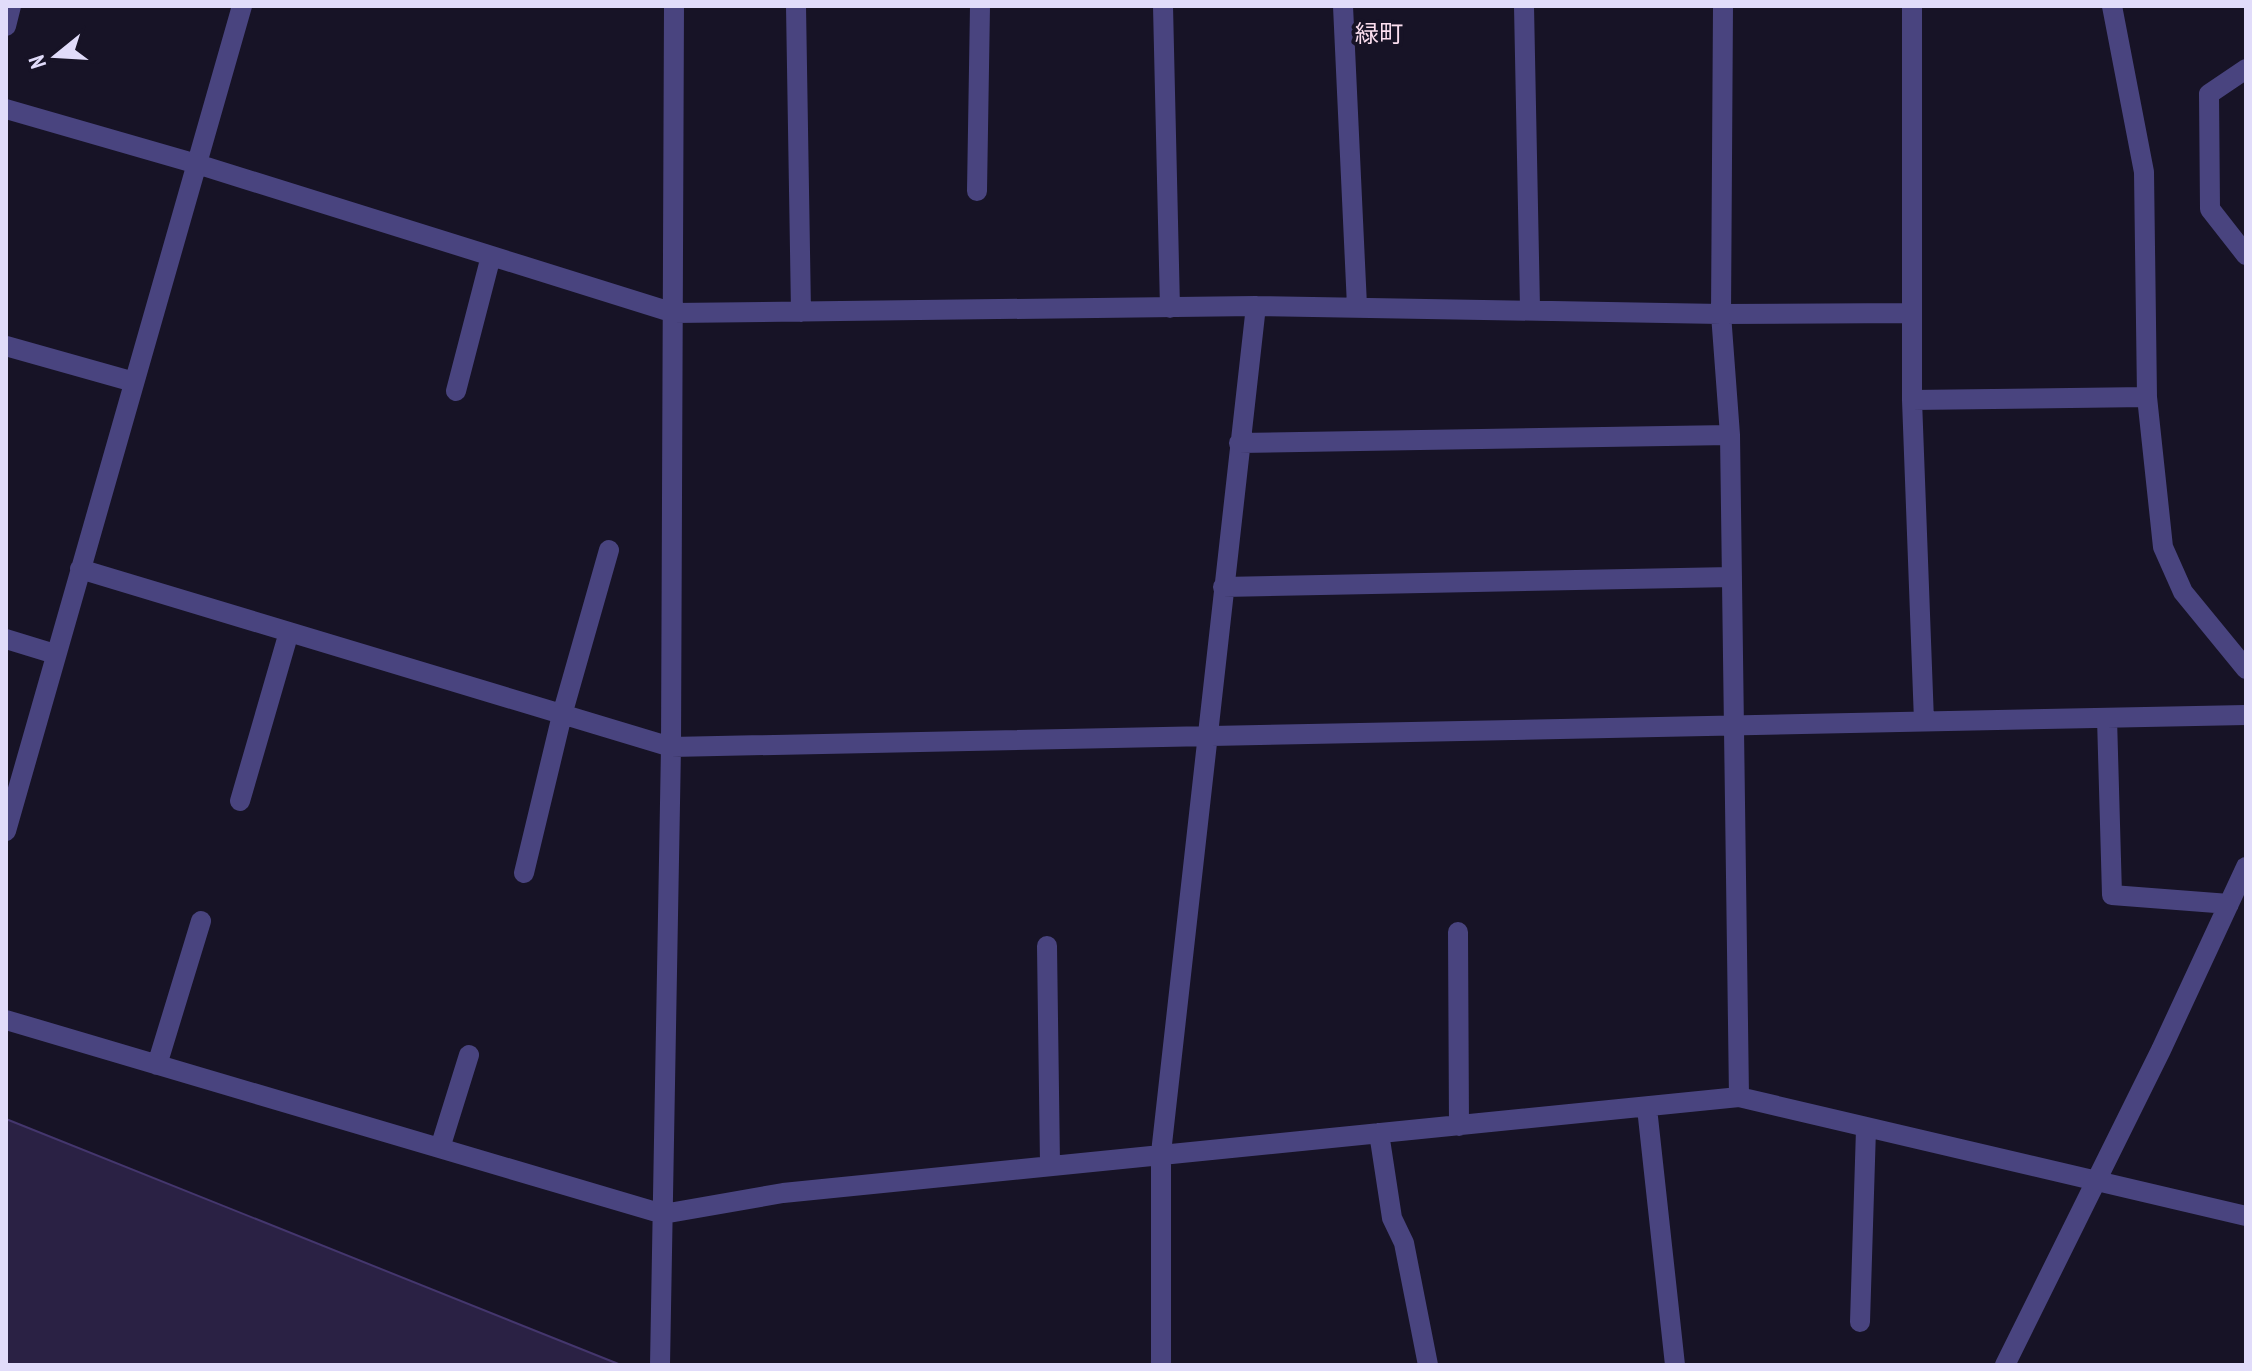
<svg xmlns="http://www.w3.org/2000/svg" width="2252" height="1371" font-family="'PT Sans Narrow','Noto Sans JP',sans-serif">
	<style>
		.building { fill: #2a2144; stroke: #44366d; stroke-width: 2 }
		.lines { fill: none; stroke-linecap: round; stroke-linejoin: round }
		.minor { stroke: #49447f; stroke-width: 20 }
		.labels { text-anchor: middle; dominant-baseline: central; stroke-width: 8; stroke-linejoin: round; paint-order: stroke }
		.neighbourhood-label { font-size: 24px; fill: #fbdeef; stroke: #171326 }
	</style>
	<rect width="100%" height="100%" fill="#171326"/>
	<path class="building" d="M6 1119 621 1365H6Z"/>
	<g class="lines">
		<path class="minor" d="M796 6 801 312
			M1163 6 1170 308
			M1343 6 1357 306
			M1524 6 1530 308
			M1723 6 1721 314 1730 435 1739 1097
			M1912 6V400L1924 721
			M2112 6 2144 172 2147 397 2163 547 2183 592 2246 669
			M6 26 11 6
			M2246 69 2209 94 2210 209 2246 255
			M6 109 197 164 674 313 1256 306 1721 314 1912 313
			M977 191 980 6
			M6 346 134 382
			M456 391 491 256
			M1912 400 2147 397
			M1239 443 1730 435
			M80 569 671 747 2246 715
			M1223 587 1732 577
			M6 639 55 654
			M2107 718 2112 895 2229 904
			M240 801 289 632
			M6 831 242 6
			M524 873 562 715 609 550
			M1458 932 1459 1126
			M1047 946 1050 1164
			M6 1020 663 1214 783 1193 1739 1097 2246 1216
			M157 1065 201 921
			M1647 1108 1675 1365
			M1379 1133 1392 1218 1404 1243 1428 1365
			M440 1148 469 1055
			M1860 1322 1866 1129
			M660 1365 671 747 674 6
			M1161 1365V1153L1256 306
			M2005 1365 2161 1050 2246 867"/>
	</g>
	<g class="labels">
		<g class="neighbourhood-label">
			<text x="1379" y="33">緑町</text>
		</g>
	</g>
	<rect width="2252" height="1371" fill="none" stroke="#e1dcfa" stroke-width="16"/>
	<g transform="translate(56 56) rotate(252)" stroke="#171326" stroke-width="6" paint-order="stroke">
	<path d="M0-6L14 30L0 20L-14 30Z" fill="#e1dcfa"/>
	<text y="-12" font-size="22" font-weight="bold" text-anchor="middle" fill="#e1dcfa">N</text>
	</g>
</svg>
